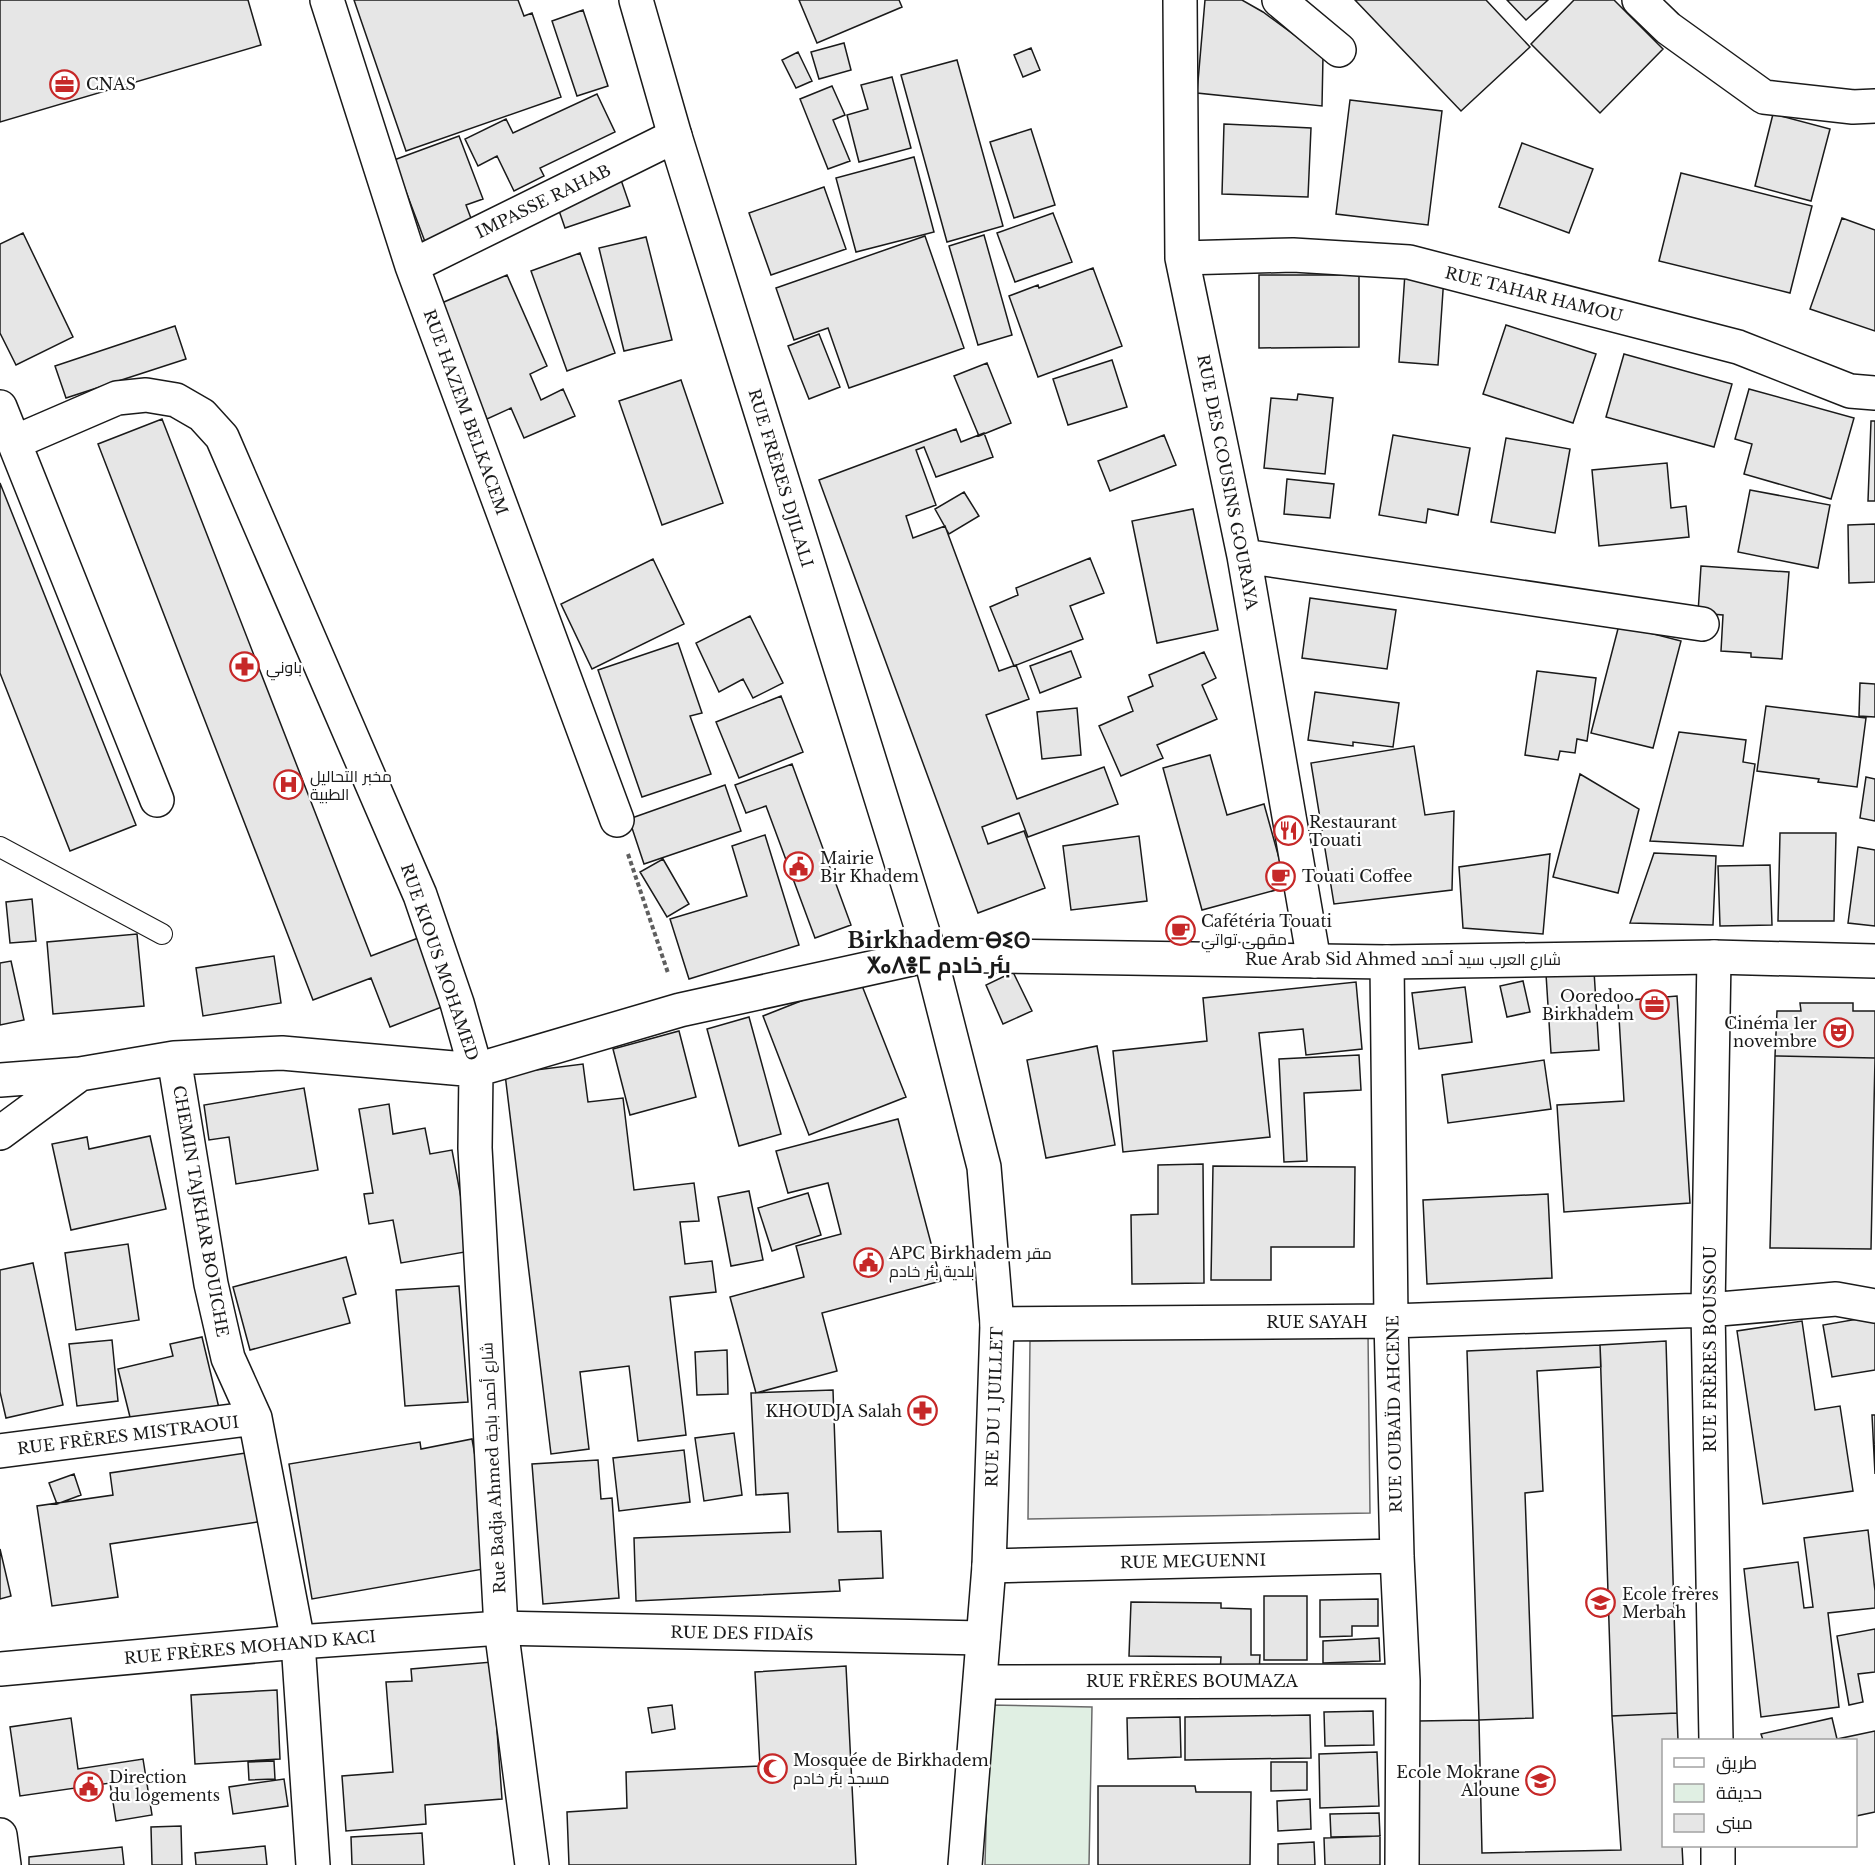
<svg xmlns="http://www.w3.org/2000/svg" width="1875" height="1865" font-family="'Libre Baskerville',Cairo,'Noto Sans Tifinagh',serif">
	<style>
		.green { fill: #e0efe3; stroke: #6a6a6a; stroke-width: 1.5 }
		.parking { fill: #ededed; stroke: #6a6a6a; stroke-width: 1.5 }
		.building { fill: #e6e6e6; stroke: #1a1a1a; stroke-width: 1.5 }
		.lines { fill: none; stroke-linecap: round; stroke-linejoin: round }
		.lane-casing { stroke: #1a1a1a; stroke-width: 22 }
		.street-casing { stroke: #1a1a1a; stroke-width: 36 }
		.secondary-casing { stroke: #1a1a1a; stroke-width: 36 }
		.primary-casing { stroke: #1a1a1a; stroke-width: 36 }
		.path { stroke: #5f5f5f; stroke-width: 4; stroke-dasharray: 4.5 3; stroke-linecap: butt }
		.lane { stroke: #fff; stroke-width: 20 }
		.street { stroke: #fff; stroke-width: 33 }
		.secondary { stroke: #fff; stroke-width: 33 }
		.primary { stroke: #fff; stroke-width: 33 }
		.labels { text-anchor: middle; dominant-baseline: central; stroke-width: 4.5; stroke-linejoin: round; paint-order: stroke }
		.poi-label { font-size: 16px; fill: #1a1a1a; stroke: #fff; text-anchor: start }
		.street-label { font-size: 16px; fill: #1a1a1a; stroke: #fff }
		.district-label { font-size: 22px; font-weight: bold; fill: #1a1a1a; stroke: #fff }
	</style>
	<rect width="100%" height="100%" fill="#fff"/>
	<path class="green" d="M989 1705 1092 1707 1089 1865H985Z"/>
	<path class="parking" d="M1368 1333 1370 1513 1028 1519 1030 1341Z"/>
	<path class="building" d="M0 0H248L261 45 0 122Z
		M354 0H518L524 16 532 13 561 97 406 151Z
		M799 0H899L902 7 817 43Z
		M1205 0H1242L1263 12 1323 56 1322 106 1197 93Z
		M1355 0H1486L1530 47 1461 111Z
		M1507 0H1548L1526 20Z
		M1574 0H1614L1663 49 1600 113 1531 44Z
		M583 10 608 86 577 96 552 21Z
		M844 43 851 70 819 79 811 52Z
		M1031 48 1040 70 1023 77 1014 55Z
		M798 52 812 81 796 88 782 60Z
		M957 60 1003 226 947 242 901 75Z
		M892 77 911 148 859 162 847 115 868 109 861 85Z
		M832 86 845 115 833 120 850 161 828 169 800 99Z
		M597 94 615 132 540 168 544 176 514 191 497 156 478 166 465 139 506 119 513 133Z
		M1350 100 1442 111 1428 225 1336 214Z
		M1773 114 1830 129 1811 201 1755 186Z
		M1224 124 1311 128 1308 197 1222 194Z
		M1031 129 1055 205 1014 218 990 142Z
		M459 136 483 199 466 205 475 229 427 247 394 160Z
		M1522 143 1593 169 1569 233 1499 207Z
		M914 157 934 232 856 252 836 178Z
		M1681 173 1812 206 1790 293 1659 261Z
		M620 177 630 206 565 228 555 199Z
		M824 187 846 249 771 275 749 213Z
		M1053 213 1072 262 1015 282 997 233Z
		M1842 218 1875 230V331L1810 309Z
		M23 233 73 337 16 365 0 333V244Z
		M984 235 1012 335 978 345 949 246Z
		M925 236 964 348 849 388 828 328 794 340 776 288Z
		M646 237 672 340 624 351 599 248Z
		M580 253 615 353 567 371 531 271Z
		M1093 268 1122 346 1038 377 1009 296 1038 285 1039 288Z
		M1405 273 1444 276 1438 365 1399 362Z
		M507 275 547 366 530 374 541 400 563 389 575 416 524 438 511 408 487 419 437 305Z
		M1259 275H1359V347L1259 348Z
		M1506 325 1596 354 1573 423 1483 394Z
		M175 326 186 359 66 398 55 366Z
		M819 334 840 387 809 399 788 346Z
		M1624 354 1732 384 1714 447 1606 417Z
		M1112 360 1127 407 1068 425 1053 379Z
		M987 363 1011 423 979 436 954 376Z
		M681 380 723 503 662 525 619 401Z
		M1749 389 1854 418 1831 499 1744 474 1752 444 1735 439Z
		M1298 394 1333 398 1325 474 1264 468 1271 398 1297 400Z
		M162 419 371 956 426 935 452 1003 390 1027 371 978 313 1000 98 444Z
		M1871 421H1875V501H1868Z
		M956 429 961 442 984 433 993 457 936 477 924 447 916 450 936 505 906 516 913 538 945 526 999 671 1016 665 1029 699 986 715 1017 799 1104 767 1118 804 1028 837 1019 813 982 827 988 844 1024 831 1045 888 978 913 819 480Z
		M1164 435 1176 465 1110 491 1098 461Z
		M1393 435 1470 448 1458 515 1428 509 1426 523 1379 515Z
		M1506 438 1570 449 1555 533 1491 522Z
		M1667 463 1671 508 1686 506 1689 537 1599 546 1592 470Z
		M1287 479 1334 484 1330 518 1284 514Z
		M0 483 136 825 70 851 0 673Z
		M1750 490 1830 505 1818 568 1738 552Z
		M964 492 979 516 949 534 935 509Z
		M1193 509 1218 630 1157 643 1132 521Z
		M1875 524V582L1849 583 1848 525Z
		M1090 558 1104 593 1070 606 1083 639 1014 666 990 607 1018 595 1016 588Z
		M653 559 684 624 592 669 561 604Z
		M1701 566 1789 572 1782 659 1751 657V653L1721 651 1723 615 1698 613Z
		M1310 598 1396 610 1387 669 1302 658Z
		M750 616 783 683 753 698 743 679 719 692 696 643Z
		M1619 625 1681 641 1653 748 1591 733Z
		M678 643 702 713 690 716 711 774 642 797 598 670Z
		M1071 651 1081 677 1040 693 1030 666Z
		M1204 652 1216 678 1202 685 1217 719 1157 745 1163 758 1121 776 1099 726 1133 711 1128 697 1153 686 1149 675Z
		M1537 671 1596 678 1587 741 1577 739 1575 753 1560 751 1558 760 1525 755Z
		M1860 683 1875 684V717L1859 716Z
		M1315 692 1399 703 1393 747 1353 742V746L1308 740Z
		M781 696 803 752 739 778 716 722Z
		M1766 706 1866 718 1857 787 1818 782 1819 779 1757 771Z
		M1077 708 1081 755 1042 759 1037 712Z
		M1679 732 1746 740 1743 762 1755 764 1743 846 1650 841Z
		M1414 746 1425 815 1454 811 1452 890 1334 904 1311 763Z
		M1210 755 1227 815 1264 804 1287 887 1202 910 1163 768Z
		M792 764 851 925 815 938 766 806 746 813 735 785Z
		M1580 774 1639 809 1618 893 1553 877Z
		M1866 777 1875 779V821L1860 818Z
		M725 785 741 831 644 864 629 819Z
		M1780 833H1836L1834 921H1778Z
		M765 835 799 945 689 979 670 919 747 896 732 846Z
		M1139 836 1147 901 1071 910 1063 846Z
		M1858 847 1875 850V926L1848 923Z
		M1654 853 1716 856 1713 925 1630 923Z
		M1550 854 1543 934 1463 928 1459 867Z
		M663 859 689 904 667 917 640 872Z
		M1770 865 1772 925 1720 926 1718 866Z
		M32 899 36 941 10 943 6 902Z
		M137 934 144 1006 53 1014 47 942Z
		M274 956 281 1003 203 1016 196 968Z
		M11 961 24 1020 0 1025V963Z
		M1594 971 1599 1050 1551 1053 1546 974Z
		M1013 972 1032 1011 1003 1024 986 985Z
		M859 978 906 1097 809 1135 763 1016Z
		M1523 981 1530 1012 1507 1017 1500 986Z
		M1356 982 1362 1049 1306 1055 1303 1029 1259 1033 1270 1137 1123 1152 1113 1051 1207 1041 1203 998Z
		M1465 987 1472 1042 1419 1049 1412 993Z
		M1677 996 1690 1203 1564 1212 1557 1105 1624 1101 1618 1001Z
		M1800 1003H1853V1011H1875V1058L1775 1056 1777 1011H1801Z
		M749 1017 781 1134 739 1146 707 1029Z
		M679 1031 696 1097 630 1115 613 1049Z
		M1097 1046 1115 1145 1046 1158 1027 1060Z
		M1359 1055 1361 1090 1304 1093 1307 1161 1284 1162 1279 1059Z
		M1775 1056 1875 1058 1871 1249 1770 1248Z
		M1544 1060 1551 1109 1448 1123 1442 1075Z
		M583 1064 588 1102 623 1098 634 1190 694 1183 699 1221 680 1222 685 1264 712 1261 716 1292 670 1297 686 1435 638 1441 629 1366 580 1372 589 1449 551 1454 505 1074Z
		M304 1088 318 1170 236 1184 229 1137 209 1140 204 1105Z
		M389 1104 393 1134 425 1128 430 1154 452 1150 471 1251 401 1263 393 1220 369 1224 364 1194 373 1193 359 1109Z
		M898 1119 941 1281 822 1313 837 1371 756 1393 730 1297 804 1277 796 1246 841 1234 828 1183 788 1193 776 1151Z
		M150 1136 166 1209 71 1230 52 1144 87 1137 89 1149Z
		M1203 1164 1204 1283 1132 1284 1131 1215 1158 1214V1165Z
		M1213 1166 1355 1167 1354 1247H1271V1280H1211Z
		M749 1191 763 1260 731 1266 718 1197Z
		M808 1193 821 1235 772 1251 758 1208Z
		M1548 1194 1552 1278 1427 1284 1423 1200Z
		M128 1244 139 1320 76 1330 65 1253Z
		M346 1257 356 1294 343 1298 350 1323 250 1350 233 1287Z
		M33 1263 63 1405 6 1418 0 1392V1270Z
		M459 1286 468 1402 405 1406 396 1290Z
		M1875 1316V1370L1832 1377 1823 1325Z
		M1802 1321 1815 1410 1840 1406 1853 1491 1763 1504 1737 1331Z
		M202 1337 219 1408 133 1429 118 1369 173 1356 170 1344Z
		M112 1340 118 1401 77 1406 69 1344Z
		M1666 1341 1677 1713 1612 1716 1600 1345Z
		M1600 1345 1601 1367 1537 1371 1543 1491 1525 1493 1533 1718 1479 1720 1467 1351Z
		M727 1350 728 1394 697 1395 695 1352Z
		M833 1390 838 1532 881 1531 883 1578 839 1580 840 1591 636 1601 634 1538 790 1532 788 1493 756 1495 751 1393Z
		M1872 1415H1875V1474Z
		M734 1433 742 1495 704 1501 695 1438Z
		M472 1439 495 1567 312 1599 289 1464 420 1442 421 1449Z
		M684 1450 690 1502 619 1511 613 1458Z
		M260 1451 271 1520 110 1544 118 1597 52 1606 37 1506 113 1495 110 1473Z
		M598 1460 601 1499 612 1498 619 1598 543 1604 532 1464Z
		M74 1474 81 1495 57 1504 49 1483Z
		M1868 1530 1875 1591V1608L1828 1613 1839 1707 1761 1717 1744 1569 1798 1562 1804 1608 1813 1607 1804 1538Z
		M0 1549 11 1596 0 1599Z
		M1264 1596H1307V1660H1264Z
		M1378 1599V1626H1352V1636L1320 1637V1600Z
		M1131 1602 1221 1603V1608L1251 1609V1655H1260L1259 1673 1220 1672 1221 1657 1129 1656Z
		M1875 1629V1672L1858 1674 1863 1702 1849 1705 1837 1636Z
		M1379 1638 1380 1661 1323 1663V1641Z
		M492 1662 502 1799 425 1805 426 1824 346 1831 342 1776 393 1772 386 1682 412 1681 411 1669Z
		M846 1666 856 1865H569L567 1812 627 1808 626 1772 760 1766 755 1672Z
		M277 1690 280 1759 195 1764 191 1695Z
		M672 1705 675 1729 652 1733 648 1708Z
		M1373 1711 1374 1745 1325 1746 1324 1712Z
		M1677 1713 1678 1740H1664V1846H1682L1683 1865H1410V1824L1419 1822 1418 1721 1479 1720 1482 1853 1621 1850 1612 1716Z
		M1310 1715 1311 1758 1185 1760V1717Z
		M1180 1717 1181 1757 1128 1759 1127 1718Z
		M71 1718 78 1769 143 1759 152 1815 116 1821 110 1783 20 1796 10 1727Z
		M1832 1718 1837 1739 1875 1731V1812L1856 1816V1740H1763L1761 1734Z
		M1377 1752 1379 1806 1320 1808 1319 1754Z
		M274 1761 275 1779 249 1780 248 1762Z
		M1271 1762H1307V1790L1271 1791Z
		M284 1779 288 1806 233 1814 229 1787Z
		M1098 1786H1195L1196 1792H1251L1250 1865H1098Z
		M1310 1799 1311 1829 1278 1831 1277 1801Z
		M1379 1813 1380 1836 1331 1837 1330 1814Z
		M181 1826 182 1865H152L151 1827Z
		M422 1833 424 1865H352L351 1837Z
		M1380 1836V1865H1325L1324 1838Z
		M1314 1842 1315 1865H1278V1844Z
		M265 1846 267 1865H196L195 1853Z
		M122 1847 124 1865H29V1857Z"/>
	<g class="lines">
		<defs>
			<path id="lane" d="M0 847 162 934"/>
			<path id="street" d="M327 0 412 266 617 820
				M1180 0 1182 258 1244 556 1314 961
				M1279 0 1339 50
				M1639 0 1668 28 1764 97 1853 107 1875 106
				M1182 258 1293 255 1409 262 1738 347 1850 391 1875 393
				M412 266 675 136
				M0 407 157 800
				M15 442 117 398 146 395 176 400 202 415 222 437 420 895 457 1003 476 1070 680 1010 930 955
				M1244 556 1702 624
				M1714 957 1708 1310 1716 1740
				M1387 962 1391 1321 1397 1556 1403 1681 1402 1865
				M174 1058 211 1284 228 1358 255 1418 298 1642 313 1865
				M0 1080 80 1074 174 1058 282 1053 476 1070 475 1148 501 1628 532 1865
				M0 1133 80 1074
				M997 1324 1391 1321 1708 1310 1836 1299 1875 1306
				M0 1451 255 1418
				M989 1566 1397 1556
				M981 1682 1403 1681
				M0 1835 4 1865
				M1718 1846V1865"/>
			<path id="secondary" d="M0 1669 298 1642 501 1628 983 1638"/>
			<path id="primary" d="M636 0 675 136 930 955 984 1167 997 1324 989 1566 965 1865
				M930 955 1387 962 1714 957 1875 961"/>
		</defs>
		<use href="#lane" class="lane-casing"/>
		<use href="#street" class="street-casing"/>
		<use href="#secondary" class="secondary-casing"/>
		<use href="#primary" class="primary-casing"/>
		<path class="path" d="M628 854 668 973"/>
		<use href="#lane" class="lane"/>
		<use href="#street" class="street"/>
		<use href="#secondary" class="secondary"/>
		<use href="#primary" class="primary"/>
	</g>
	<defs>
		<symbol id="office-ring" viewBox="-11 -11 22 22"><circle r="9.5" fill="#fff" stroke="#c62828" stroke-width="1.5"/><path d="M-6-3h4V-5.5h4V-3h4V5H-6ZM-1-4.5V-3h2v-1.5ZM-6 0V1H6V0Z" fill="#c62828"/></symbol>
		<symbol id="pharmacy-ring" viewBox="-11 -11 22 22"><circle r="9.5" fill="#fff" stroke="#c62828" stroke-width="1.5"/><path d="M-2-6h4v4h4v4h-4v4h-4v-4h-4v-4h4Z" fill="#c62828"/></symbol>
		<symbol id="hospital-ring" viewBox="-11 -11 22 22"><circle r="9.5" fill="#fff" stroke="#c62828" stroke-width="1.5"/><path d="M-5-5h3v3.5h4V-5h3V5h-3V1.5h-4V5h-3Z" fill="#c62828"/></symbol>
		<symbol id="restaurant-ring" viewBox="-11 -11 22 22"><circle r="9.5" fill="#fff" stroke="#c62828" stroke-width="1.5"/><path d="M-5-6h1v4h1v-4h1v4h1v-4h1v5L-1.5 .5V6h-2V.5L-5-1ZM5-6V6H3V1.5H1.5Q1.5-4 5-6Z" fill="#c62828"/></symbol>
		<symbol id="civic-ring" viewBox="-11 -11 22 22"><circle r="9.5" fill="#fff" stroke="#c62828" stroke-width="1.5"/><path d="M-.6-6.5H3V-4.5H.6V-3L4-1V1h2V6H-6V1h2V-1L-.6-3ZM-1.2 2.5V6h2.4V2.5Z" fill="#c62828"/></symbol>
		<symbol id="cafe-ring" viewBox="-11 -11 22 22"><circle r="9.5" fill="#fff" stroke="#c62828" stroke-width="1.5"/><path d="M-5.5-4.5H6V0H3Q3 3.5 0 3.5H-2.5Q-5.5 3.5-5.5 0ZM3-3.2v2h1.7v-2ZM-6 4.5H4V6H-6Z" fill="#c62828"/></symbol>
		<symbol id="theatre-ring" viewBox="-11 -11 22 22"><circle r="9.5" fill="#fff" stroke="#c62828" stroke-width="1.5"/><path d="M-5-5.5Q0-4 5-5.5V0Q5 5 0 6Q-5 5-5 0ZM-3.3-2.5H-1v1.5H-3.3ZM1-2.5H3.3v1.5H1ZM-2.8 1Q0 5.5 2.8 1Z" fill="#c62828"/></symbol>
		<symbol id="school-ring" viewBox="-11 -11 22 22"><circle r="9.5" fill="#fff" stroke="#c62828" stroke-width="1.5"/><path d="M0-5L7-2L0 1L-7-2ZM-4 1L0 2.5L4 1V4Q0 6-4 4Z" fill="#c62828"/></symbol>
		<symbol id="mosque-ring" viewBox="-11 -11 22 22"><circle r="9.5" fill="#fff" stroke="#c62828" stroke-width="1.5"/><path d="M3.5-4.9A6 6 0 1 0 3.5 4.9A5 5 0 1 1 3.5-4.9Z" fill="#c62828"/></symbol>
	</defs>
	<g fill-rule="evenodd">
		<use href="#office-ring" x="48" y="68" width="33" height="33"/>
		<use href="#pharmacy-ring" x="228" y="650" width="33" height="33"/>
		<use href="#hospital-ring" x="272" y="768" width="33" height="33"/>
		<use href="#restaurant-ring" x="1272" y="814" width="33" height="33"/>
		<use href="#civic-ring" x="782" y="850" width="33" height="33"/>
		<use href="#cafe-ring" x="1264" y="860" width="33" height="33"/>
		<use href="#cafe-ring" x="1164" y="914" width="33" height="33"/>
		<use href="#office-ring" x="1638" y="988" width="33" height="33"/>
		<use href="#theatre-ring" x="1822" y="1016" width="33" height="33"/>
		<use href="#civic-ring" x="852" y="1246" width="33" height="33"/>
		<use href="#pharmacy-ring" x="906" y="1394" width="33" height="33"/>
		<use href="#school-ring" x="1584" y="1586" width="33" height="33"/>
		<use href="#mosque-ring" x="756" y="1752" width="33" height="33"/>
		<use href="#school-ring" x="1524" y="1764" width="33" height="33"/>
		<use href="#civic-ring" x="72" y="1770" width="33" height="33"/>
	</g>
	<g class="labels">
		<g class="poi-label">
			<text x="86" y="84">CNAS</text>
			<text x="266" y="667">باوني</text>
			<text x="310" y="776">مخبر التحاليل<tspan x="310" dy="18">الطبية</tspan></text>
			<text x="1309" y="822">Restaurant<tspan x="1309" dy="18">Touati</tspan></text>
			<text x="820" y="858">Mairie<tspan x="820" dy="18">Bir Khadem</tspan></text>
			<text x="1302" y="876">Touati Coffee</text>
			<text x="1201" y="921">Cafétéria Touati<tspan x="1201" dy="18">مقهى تواتي</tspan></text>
			<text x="1634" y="996" text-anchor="end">Ooredoo<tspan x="1634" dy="18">Birkhadem</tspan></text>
			<text x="1817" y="1023" text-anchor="end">Cinéma 1er<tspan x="1817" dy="18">novembre</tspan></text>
			<text x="889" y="1253">APC Birkhadem مقر<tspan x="889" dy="18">بلدية بئر خادم</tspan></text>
			<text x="902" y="1411" text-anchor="end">KHOUDJA Salah</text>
			<text x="1622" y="1594">Ecole frères<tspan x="1622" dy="18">Merbah</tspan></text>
			<text x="793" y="1760">Mosquée de Birkhadem<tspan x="793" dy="18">مسجد بئر خادم</tspan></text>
			<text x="1520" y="1772" text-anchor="end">Ecole Mokrane<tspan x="1520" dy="18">Aloune</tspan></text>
			<text x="109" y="1777">Direction<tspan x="109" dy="18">du logements</tspan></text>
		</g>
		<g class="street-label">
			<text transform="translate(543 201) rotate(-26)">IMPASSE RAHAB</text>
			<text transform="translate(1534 294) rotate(14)">RUE TAHAR HAMOU</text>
			<text transform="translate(466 412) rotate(70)">RUE HAZEM BELKACEM</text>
			<text transform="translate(781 478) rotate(73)">RUE FRÈRES DJILALI</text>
			<text transform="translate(1228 482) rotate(79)">RUE DES COUSINS GOURAYA</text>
			<text x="1403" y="959">Rue Arab Sid Ahmed شارع العرب سيد أحمد</text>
			<text transform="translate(440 962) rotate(71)">RUE KIOUS MOHAMED</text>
			<text transform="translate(201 1211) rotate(80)">CHEMIN TAJKHAR BOUICHE</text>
			<text x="1317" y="1322">RUE SAYAH</text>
			<text transform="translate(1710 1349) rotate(-90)">RUE FRÈRES BOUSSOU</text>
			<text transform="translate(994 1407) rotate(-88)">RUE DU 1 JUILLET</text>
			<text transform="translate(1394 1414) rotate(-91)">RUE OUBAÏD AHCENE</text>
			<text transform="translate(128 1435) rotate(-7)">RUE FRÈRES MISTRAOUI</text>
			<text transform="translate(493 1468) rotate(-93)">Rue Badja Ahmed شارع أحمد باجة</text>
			<text transform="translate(1193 1561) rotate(-1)">RUE MEGUENNI</text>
			<text transform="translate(742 1633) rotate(1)">RUE DES FIDAÏS</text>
			<text transform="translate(250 1647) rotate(-5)">RUE FRÈRES MOHAND KACI</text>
			<text x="1192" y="1681">RUE FRÈRES BOUMAZA</text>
		</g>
		<g class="district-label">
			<text x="939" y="940">Birkhadem ⴱⵉⵔ<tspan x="939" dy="25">ⵅⴰⴷⴻⵎ بئر خادم</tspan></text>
		</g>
	</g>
	<rect x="1662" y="1739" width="195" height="108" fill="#ffffff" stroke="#a3a3a3" stroke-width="1.5"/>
	<rect x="1674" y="1758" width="30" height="9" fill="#ffffff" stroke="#a3a3a3" stroke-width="1.5"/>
	<text x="1716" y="1769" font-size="18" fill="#1a1a1a">طريق</text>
	<rect x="1674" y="1784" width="30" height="18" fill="#e0efe3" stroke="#a3a3a3" stroke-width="1.5"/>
	<text x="1716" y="1799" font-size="18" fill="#1a1a1a">حديقة</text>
	<rect x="1674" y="1814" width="30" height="18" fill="#e6e6e6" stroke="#a3a3a3" stroke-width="1.5"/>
	<text x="1716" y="1829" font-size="18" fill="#1a1a1a">مبنى</text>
</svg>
